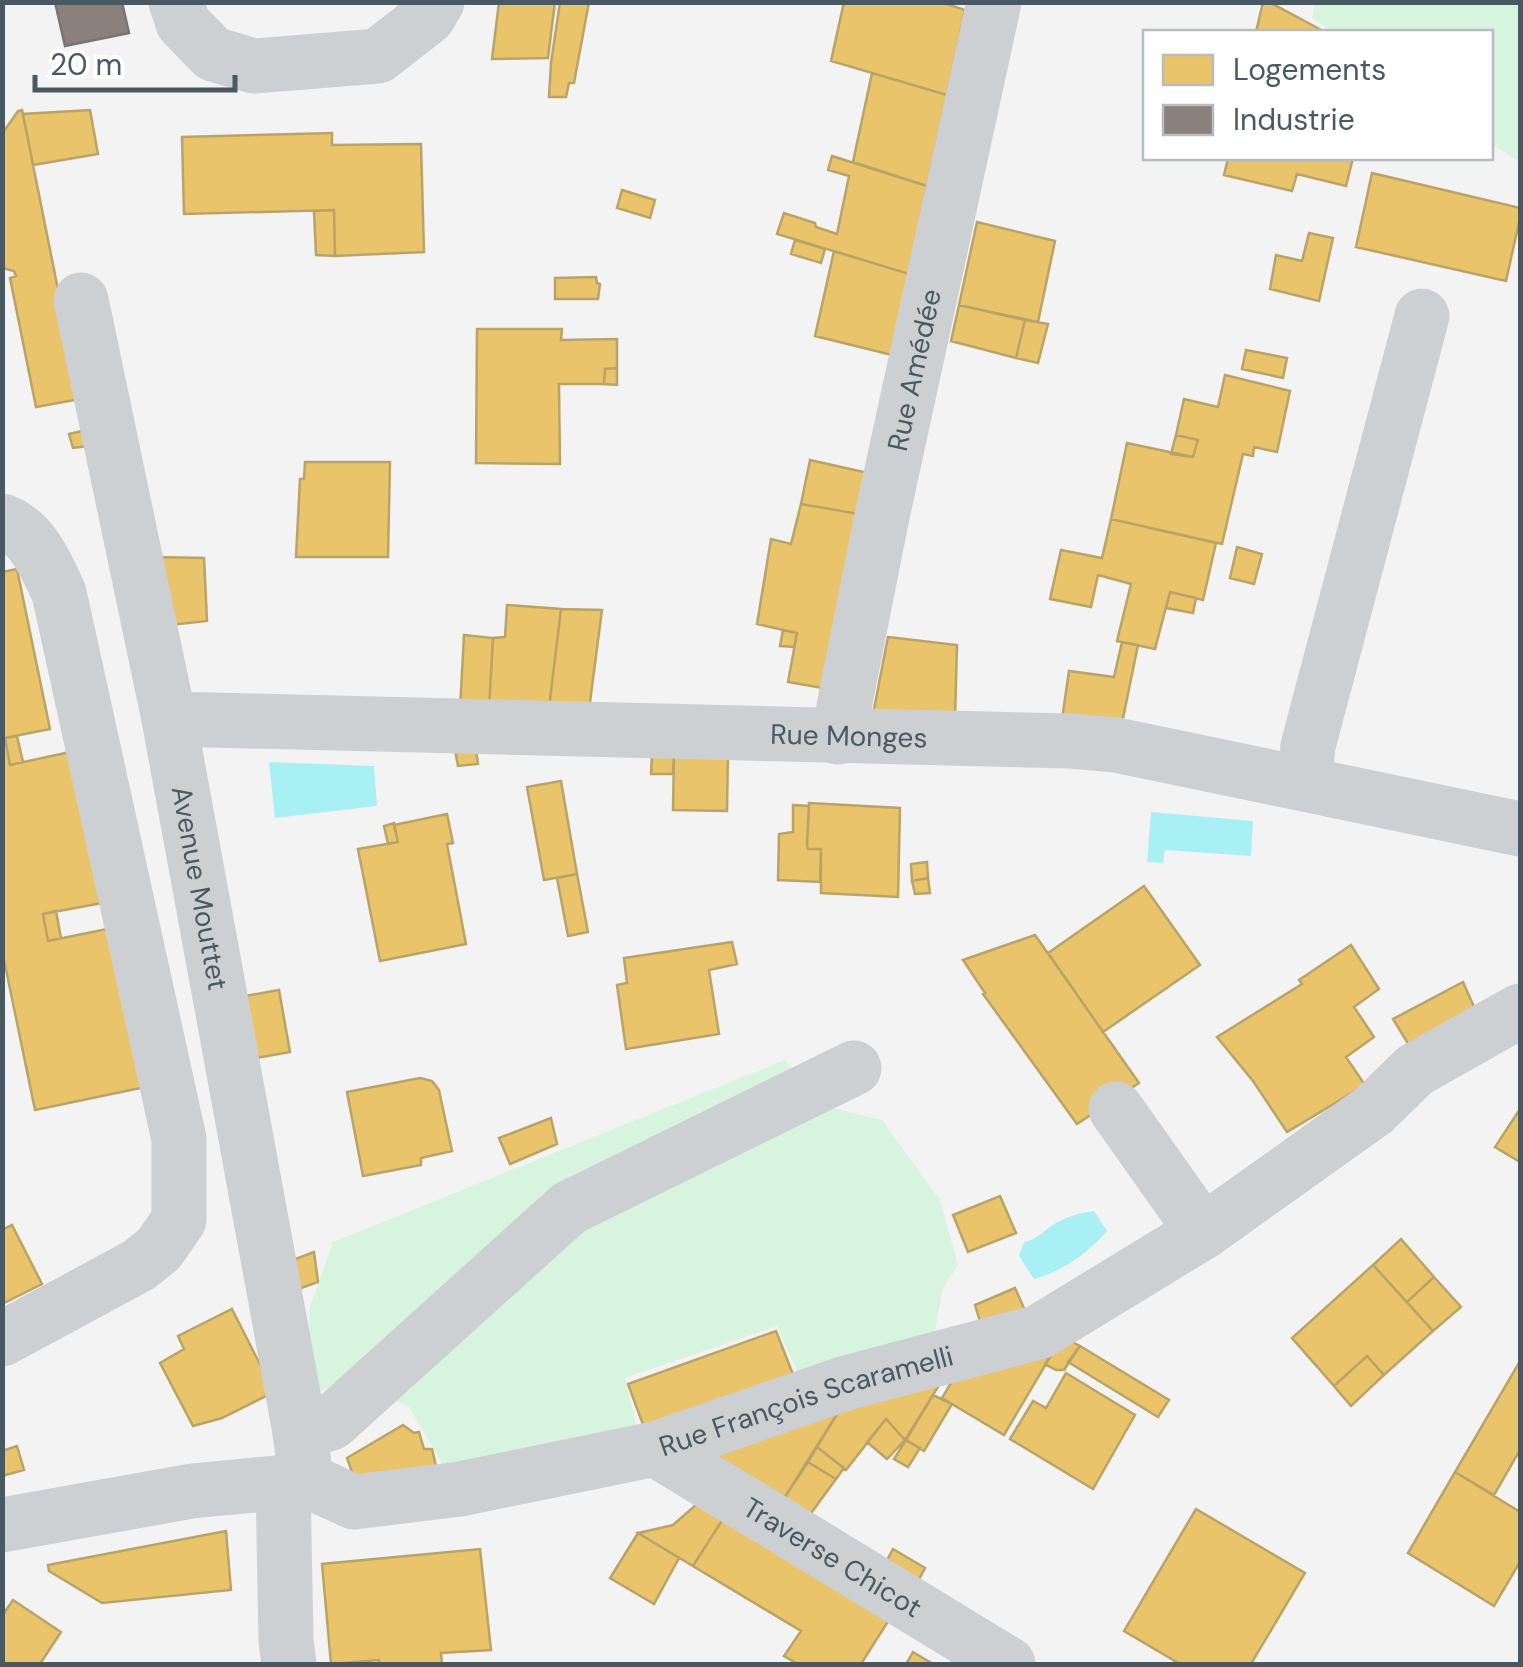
<svg xmlns="http://www.w3.org/2000/svg" width="1523" height="1667" font-family="'DM Sans',sans-serif">
	<style>
		.green { fill: #d7f4de }
		.water { fill: #a9f0f4 }
		.homes { fill: #e9c46a; stroke: #b9a468; stroke-width: 2.5 }
		.industry { fill: #8a817c; stroke: #767574; stroke-width: 2.5 }
		.lines { fill: none; stroke-linecap: round; stroke-linejoin: round }
		.minor { stroke: #cdd0d2; stroke-width: 55 }
		.labels { text-anchor: middle; dominant-baseline: central; stroke-width: 10; stroke-linejoin: round; paint-order: stroke }
		.street-label { font-size: 28px; fill: #485962; stroke: #fff }
	</style>
	<rect width="100%" height="100%" fill="#f4f3f3"/>
	<path class="green" d="M1315 3H1520V163L1491 143 1490 32H1334L1312 18Z
		M785 1060 825 1106 882 1120 940 1200 958 1265 943 1288 932 1345 802 1382 777 1326 625 1378 638 1433 448 1473 409 1407 354 1382 320 1391 309 1331 310 1307 333 1242Z"/>
	<path class="water" d="M269 762 374 766 377 806 275 818Z
		M1151 812 1253 821 1251 856 1165 850 1163 863 1147 862Z
		M1094 1211 1107 1231C1087 1254 1063 1271 1034 1279L1019 1256 1024 1242C1036 1241 1047 1227 1060 1221 1071 1215 1082 1213 1094 1211Z"/>
	<path class="homes" d="M499 2H555L548 58 492 59Z
		M560 2H589L574 83H569L566 97H549L551 63Z
		M844 2H941L965 10 947 95 831 61Z
		M1263 2H1269L1325 32H1256Z
		M872 73 947 95 927 186 853 162Z
		M22 110 80 399 36 407 10 278 16 276 14 271 2 268V134L18 111Z
		M90 110 98 154 33 165 23 114Z
		M332 133V145L421 144 424 252 335 256 334 210 184 214 182 137Z
		M832 156 927 186 909 274 777 234 784 213 815 223 816 227 837 234 849 176 828 170Z
		M1228 158H1353L1346 186 1297 174 1292 191 1224 175Z
		M1372 173 1520 208V218L1506 281 1356 247Z
		M622 190 655 200 650 218 617 208Z
		M334 210 335 256 316 255 314 211Z
		M977 222 1055 241 1038 322 959 305Z
		M1309 233 1333 238 1319 301 1270 289 1276 255 1302 261Z
		M795 240 825 249 821 263 791 254Z
		M834 251 909 274 892 355 815 336Z
		M596 277 597 283 600 284 598 299H555V278Z
		M959 305 1025 320 1016 358 951 341Z
		M1025 320 1048 324 1038 363 1016 358Z
		M477 329H562L561 340 617 339V368L605 369 604 384H559L560 464 476 463Z
		M1246 350 1287 358 1283 378 1242 369Z
		M617 368V385L604 384 605 369Z
		M1225 375 1290 391 1277 452 1254 447 1253 456 1243 454 1222 544 1111 519 1127 443 1193 457 1198 440 1176 435 1184 399 1218 407Z
		M86 430 89 446 73 448 69 434Z
		M1176 435 1198 440 1193 457 1171 454Z
		M810 460 868 473 859 514 801 504Z
		M305 462H390L388 557H296L300 479H304Z
		M801 504 859 514 823 688 788 682 797 633 757 624 771 539 791 544Z
		M1111 519 1216 543 1203 600 1170 592 1155 649 1117 641 1131 584 1098 575 1091 607 1050 599 1061 550 1102 558Z
		M1237 547 1262 554 1254 584 1230 578Z
		M157 557 204 558 207 621 171 625Z
		M17 569 50 729 5 738 10 765 70 752 102 903 43 914 48 941 117 927 150 1086 35 1110 2 950V572Z
		M1170 592 1196 598 1193 613 1166 608Z
		M507 605 561 609 549 708 489 709 493 638 505 637Z
		M561 609 602 610 589 710 549 708Z
		M783 630 797 633 794 647 780 646Z
		M464 635 493 638 489 709H460Z
		M888 637 957 645 955 719 873 714Z
		M1122 642 1138 645 1121 728 1061 726 1069 671 1114 677Z
		M17 736 23 762 10 765 5 738Z
		M455 750H476L478 764 458 766Z
		M652 753H674L673 774H651Z
		M674 753H728L727 811 673 810Z
		M561 781 577 874 544 880 527 787Z
		M809 803 900 808 898 897 821 893V849H808L807 845Z
		M793 805 809 806 807 845 808 849H821L820 882 778 880 779 834 793 832Z
		M447 814 453 843 447 844 466 944 380 961 358 849 398 842 394 825Z
		M394 823 398 842 388 844 384 826Z
		M927 862 928 878 912 881 911 864Z
		M577 874 588 932 568 936 557 878Z
		M928 878 930 893 915 894 912 881Z
		M1144 886 1200 965 1103 1032 1048 953Z
		M56 911 61 938 48 941 43 914Z
		M1035 935 1139 1083 1077 1124 983 994 985 993 963 960Z
		M732 942 737 964 709 970 719 1034 626 1049 617 985 627 983 624 958Z
		M1351 945 1379 989 1354 1007 1374 1037 1346 1057 1365 1085 1287 1132 1253 1081 1217 1037 1302 984 1299 980Z
		M1463 982 1479 1018 1415 1055 1393 1019Z
		M279 990 290 1052 256 1058 245 996Z
		M420 1078 432 1081 439 1090 452 1151 421 1158V1165L363 1176 347 1092Z
		M1520 1109V1162L1495 1147Z
		M551 1118 557 1144 510 1164 499 1138Z
		M1000 1196 1016 1233 968 1252 953 1215Z
		M12 1225 42 1284 2 1304V1230Z
		M1401 1239 1434 1277 1407 1302 1373 1265Z
		M314 1252 318 1282 293 1291 290 1261Z
		M1373 1265 1433 1331 1384 1375 1367 1356 1334 1386 1292 1338Z
		M1434 1277 1461 1307 1433 1331 1407 1302Z
		M1015 1288 1028 1317 983 1331 975 1305Z
		M232 1309 274 1392 222 1418 193 1426 160 1363 184 1349 178 1336Z
		M776 1331 796 1382 645 1430 628 1384Z
		M1064 1338 1080 1346 1064 1370H1056L1045 1364Z
		M1080 1346 1169 1400 1158 1417 1068 1362Z
		M1367 1356 1384 1375 1351 1406 1334 1386Z
		M1050 1357 1004 1435 942 1398 958 1371Z
		M1520 1361V1450L1494 1495 1455 1472Z
		M1066 1373 1135 1415 1093 1489 1010 1439 1033 1401 1046 1408Z
		M946 1374 905 1440 886 1419 846 1470 817 1447 847 1398Z
		M933 1395 952 1404 924 1451 906 1440Z
		M847 1398 783 1500 704 1447Z
		M886 1419 905 1440 887 1459 867 1442Z
		M403 1425 414 1433 419 1432 424 1449H432L438 1475 355 1480 347 1458Z
		M906 1440 920 1448 908 1467 894 1459Z
		M17 1446 24 1470 2 1476V1451Z
		M817 1447 844 1468 836 1479 808 1462Z
		M808 1462 836 1479 809 1516 783 1500Z
		M1455 1472 1520 1512V1562L1494 1606 1408 1553Z
		M698 1503 723 1519 693 1566 638 1533 673 1525Z
		M1196 1509 1305 1573 1251 1664H1180L1124 1631Z
		M723 1519 889 1620 861 1664H798L784 1656 801 1631 693 1566Z
		M226 1531 231 1590 102 1603 49 1571 48 1565Z
		M638 1533 679 1558 654 1604 610 1578Z
		M480 1549 491 1650 441 1653 442 1664H379V1660L331 1664 322 1564Z
		M893 1549 925 1568 918 1581 886 1562Z
		M13 1600 61 1632 40 1664H2V1616Z
		M913 1652 933 1664H906Z"/>
	<path class="industry" d="M55 2H122L129 33 65 46Z"/>
	<g class="lines">
		<g class="minor">
			<path d="M176 2 183 23 213 54 254 66 378 56 428 17 437 2"/>
			<path id="s1" d="M81 300 169 719 300 1432 306 1480"/>
			<path d="M2 521C33 532 46 565 59 593L179 1139V1220L159 1249 139 1265 2 1339"/>
			<path id="s2" d="M169 719 1071 741 1116 745 1520 829"/>
			<path id="s3" d="M838 737 881 521 994 2"/>
			<path d="M1304 784 1308 746 1422 316"/>
			<path d="M1116 1109 1203 1232"/>
			<path d="M300 1432 331 1423 569 1208 854 1068"/>
			<path id="s4" d="M655 1449 1008 1664"/>
			<path d="M283 1483 286 1641 289 1664"/>
			<path id="s5" d="M2 1525 192 1491 306 1480 354 1502 460 1489 655 1449 846 1383 1039 1332 1203 1232 1374 1110 1415 1070 1520 1011"/>
		</g>
	</g>
	<g class="labels">
		<g class="street-label">
			<text stroke="none"><textPath href="#s3" startOffset="375">Rue Amédée</textPath></text>
			<text stroke="none"><textPath href="#s2" startOffset="680">Rue Monges</textPath></text>
			<text stroke="none"><textPath href="#s1" startOffset="600">Avenue Mouttet</textPath></text>
			<text stroke="none"><textPath href="#s5" startOffset="825">Rue François Scaramelli</textPath></text>
			<text stroke="none"><textPath href="#s4" startOffset="208">Traverse Chicot</textPath></text>
		</g>
	</g>
	<rect width="1523" height="1667" fill="none" stroke="#485962" stroke-width="10"/>
	<rect x="1143" y="30" width="350" height="130" fill="#ffffff" stroke="#b6bdc0" stroke-width="2.5"/>
	<rect x="1163" y="55" width="50" height="30" fill="#e9c46a" stroke="#b6bdc0" stroke-width="2.5"/>
	<text x="1233" y="80" font-size="30" fill="#485962">Logements</text>
	<rect x="1163" y="105" width="50" height="30" fill="#8a817c" stroke="#b6bdc0" stroke-width="2.5"/>
	<text x="1233" y="130" font-size="30" fill="#485962">Industrie</text>
	<path d="M35 75v15h200v-15" fill="none" stroke="#485962" stroke-width="5"/>
	<text x="50" y="75" font-size="30" fill="#485962" stroke="#ffffff" stroke-width="8" paint-order="stroke">20 m</text>
</svg>
